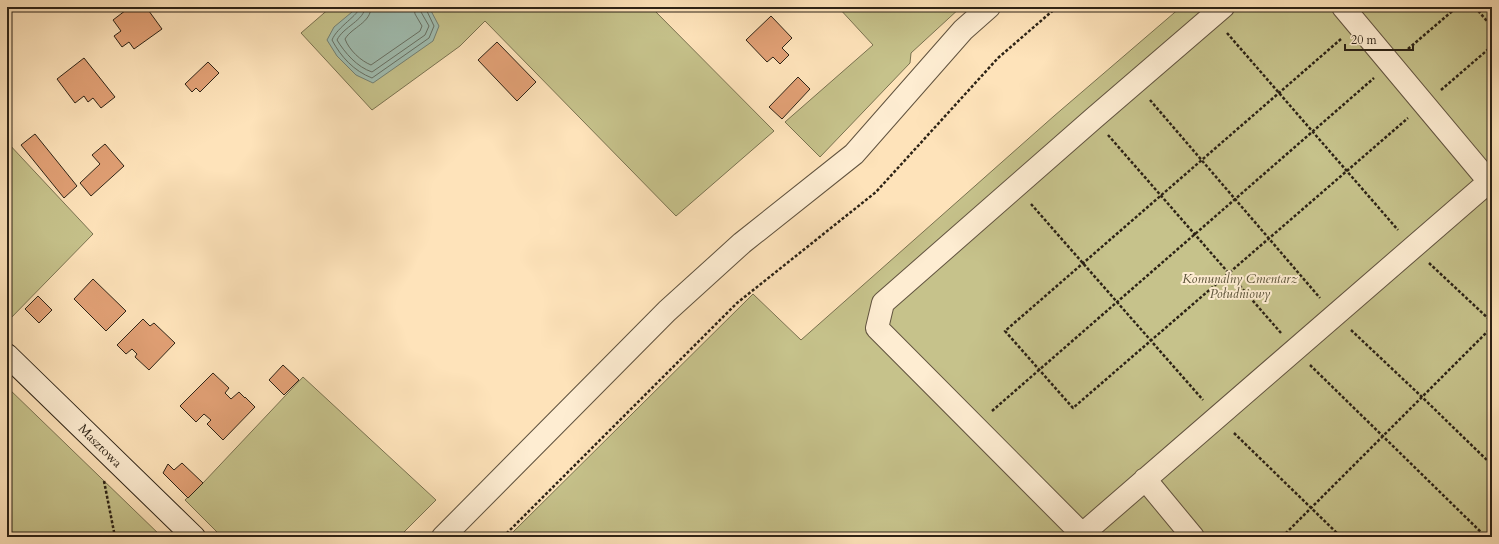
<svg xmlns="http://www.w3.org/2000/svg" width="1499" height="544" viewBox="0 0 1499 544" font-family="Cardo,serif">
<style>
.green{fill:#c6c28b;stroke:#7a7250}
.water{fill:#a0beb2;stroke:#728074}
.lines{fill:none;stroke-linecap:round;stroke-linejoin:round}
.shore{stroke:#667064;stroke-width:1}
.building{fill:#e1a075;stroke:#2d2316}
.street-casing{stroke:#61533f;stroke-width:24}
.secondary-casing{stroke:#2d2316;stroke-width:24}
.path{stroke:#2d2316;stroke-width:2.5;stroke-dasharray:3 2;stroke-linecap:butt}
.street{stroke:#feedd2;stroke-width:22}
.secondary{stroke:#feedd2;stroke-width:22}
.labels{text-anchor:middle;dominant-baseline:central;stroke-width:4;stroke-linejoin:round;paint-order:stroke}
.park-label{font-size:13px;font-style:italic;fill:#5b5339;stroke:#feedd2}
.street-label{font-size:13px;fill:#2d2316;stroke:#feedd2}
</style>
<rect width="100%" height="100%" fill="#fee3ba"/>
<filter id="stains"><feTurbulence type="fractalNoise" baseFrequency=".005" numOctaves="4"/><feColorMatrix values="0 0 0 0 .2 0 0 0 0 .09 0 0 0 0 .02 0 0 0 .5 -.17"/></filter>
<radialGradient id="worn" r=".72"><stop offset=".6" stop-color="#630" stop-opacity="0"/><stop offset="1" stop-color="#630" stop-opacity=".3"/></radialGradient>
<path class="green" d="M 331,7 L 651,7 L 774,131 L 676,216 L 485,21 L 460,46 L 372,110 L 301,33 Z
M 838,7 L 961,7 L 911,53 L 910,63 L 820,157 L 785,122 L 873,45 Z
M 1181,7 L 1492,7 L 1492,537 L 508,537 L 753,294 L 801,340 L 1054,116 Z
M 7,142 L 93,234 L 7,322 Z
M 303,377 L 436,500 L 399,537 L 222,537 L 185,500 L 203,483 Z
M 7,387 L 162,537 L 7,537 Z"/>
<path class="water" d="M 358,7 L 429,7 L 439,26 L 433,41 L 373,83 L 356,75 L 337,56 L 327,40 L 334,27 Z"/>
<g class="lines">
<path class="shore" d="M 360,7 C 359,15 337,27 332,40 C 341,57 354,71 372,78 L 429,38 L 434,26 L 425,7
M 365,7 C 365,20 343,27 337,40 C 345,53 357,67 372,72 L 425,35 L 429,26 L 421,12 L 420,7
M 371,7 C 371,23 352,27 345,39 C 349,50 361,61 371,65 L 420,31 L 422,26 L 415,14 L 414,7"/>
</g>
<path class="building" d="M 130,7 L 146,7 L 162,29 L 134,49 L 129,42 L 122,47 L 114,36 L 121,31 L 113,20 Z
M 771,16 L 792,38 L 782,48 L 789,55 L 780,64 L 773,57 L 767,62 L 746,40 Z
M 497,42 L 536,82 L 517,101 L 478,60 Z
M 84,58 L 115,97 L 101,108 L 93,98 L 88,102 L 84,96 L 75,103 L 57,79 Z
M 208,62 L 219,73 L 200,92 L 196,88 L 192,92 L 185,84 Z
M 798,77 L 810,89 L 782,119 L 769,107 Z
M 35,134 L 77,186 L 64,198 L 21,145 Z
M 105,144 L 124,166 L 91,196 L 80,183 L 100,164 L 92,155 Z
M 93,279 L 126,311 L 106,331 L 74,299 Z
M 38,296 L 52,310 L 39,323 L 25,309 Z
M 143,319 L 150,326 L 154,323 L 175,343 L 149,370 L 135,357 L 137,354 L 132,349 L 126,354 L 117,345 Z
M 283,365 L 299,380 L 284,395 L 269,380 Z
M 213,373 L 229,388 L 225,393 L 231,399 L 239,392 L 245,398 L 245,397 L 255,407 L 223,440 L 207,424 L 211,420 L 204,414 L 196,422 L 180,406 Z
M 182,463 L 203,483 L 188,498 L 163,473 L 168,464 L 174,470 Z"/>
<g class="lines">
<defs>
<path id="street" d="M 1343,7 L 1492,185
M 1145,479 L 1193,537
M 1082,534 L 877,328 L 883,303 L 1094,118 L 1223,7
M 443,537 L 667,311 L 742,243 L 854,154 L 963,30 L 989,7
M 1079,537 L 1492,179"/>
<path id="secondary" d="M 7,355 L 194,537"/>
</defs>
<use href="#street" class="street-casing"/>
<use href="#secondary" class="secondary-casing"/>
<path class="path" d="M 1475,7 L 1492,27
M 1227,33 L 1398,230
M 1341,39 L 1005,331 L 1073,408 L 1408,118
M 1408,49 L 1457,7
M 1441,90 L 1492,46
M 1150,100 L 1320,298
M 1108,135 L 1281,333
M 1031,204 L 1203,400
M 1429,263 L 1492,322
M 1351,330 L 1422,397 L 1492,465
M 1310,365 L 1486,537
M 992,411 L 1374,78
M 1234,433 L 1341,537
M 104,481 L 115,537
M 503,537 L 737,303 L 876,192 L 998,58 L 1057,7
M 1282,537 L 1492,327"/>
<use href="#street" class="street"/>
<use href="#secondary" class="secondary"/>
</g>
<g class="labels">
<g class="park-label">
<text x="1240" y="279">Komunalny Cmentarz<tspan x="1240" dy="15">Południowy</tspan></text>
</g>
<g class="street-label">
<text transform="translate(100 446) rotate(45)">Masztowa</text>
</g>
</g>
<rect width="1499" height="544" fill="none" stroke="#fee3ba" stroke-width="24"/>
<rect x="8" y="8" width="1483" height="528" fill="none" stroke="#2d2316" stroke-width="2"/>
<rect x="12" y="12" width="1475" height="520" fill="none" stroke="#2d2316"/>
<path d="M1345 44v6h68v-6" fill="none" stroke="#2d2316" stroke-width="2"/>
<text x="1351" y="44" font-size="12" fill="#2d2316" stroke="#feedd2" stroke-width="3" paint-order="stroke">20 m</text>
<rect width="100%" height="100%" filter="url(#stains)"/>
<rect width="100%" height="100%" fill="url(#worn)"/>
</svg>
